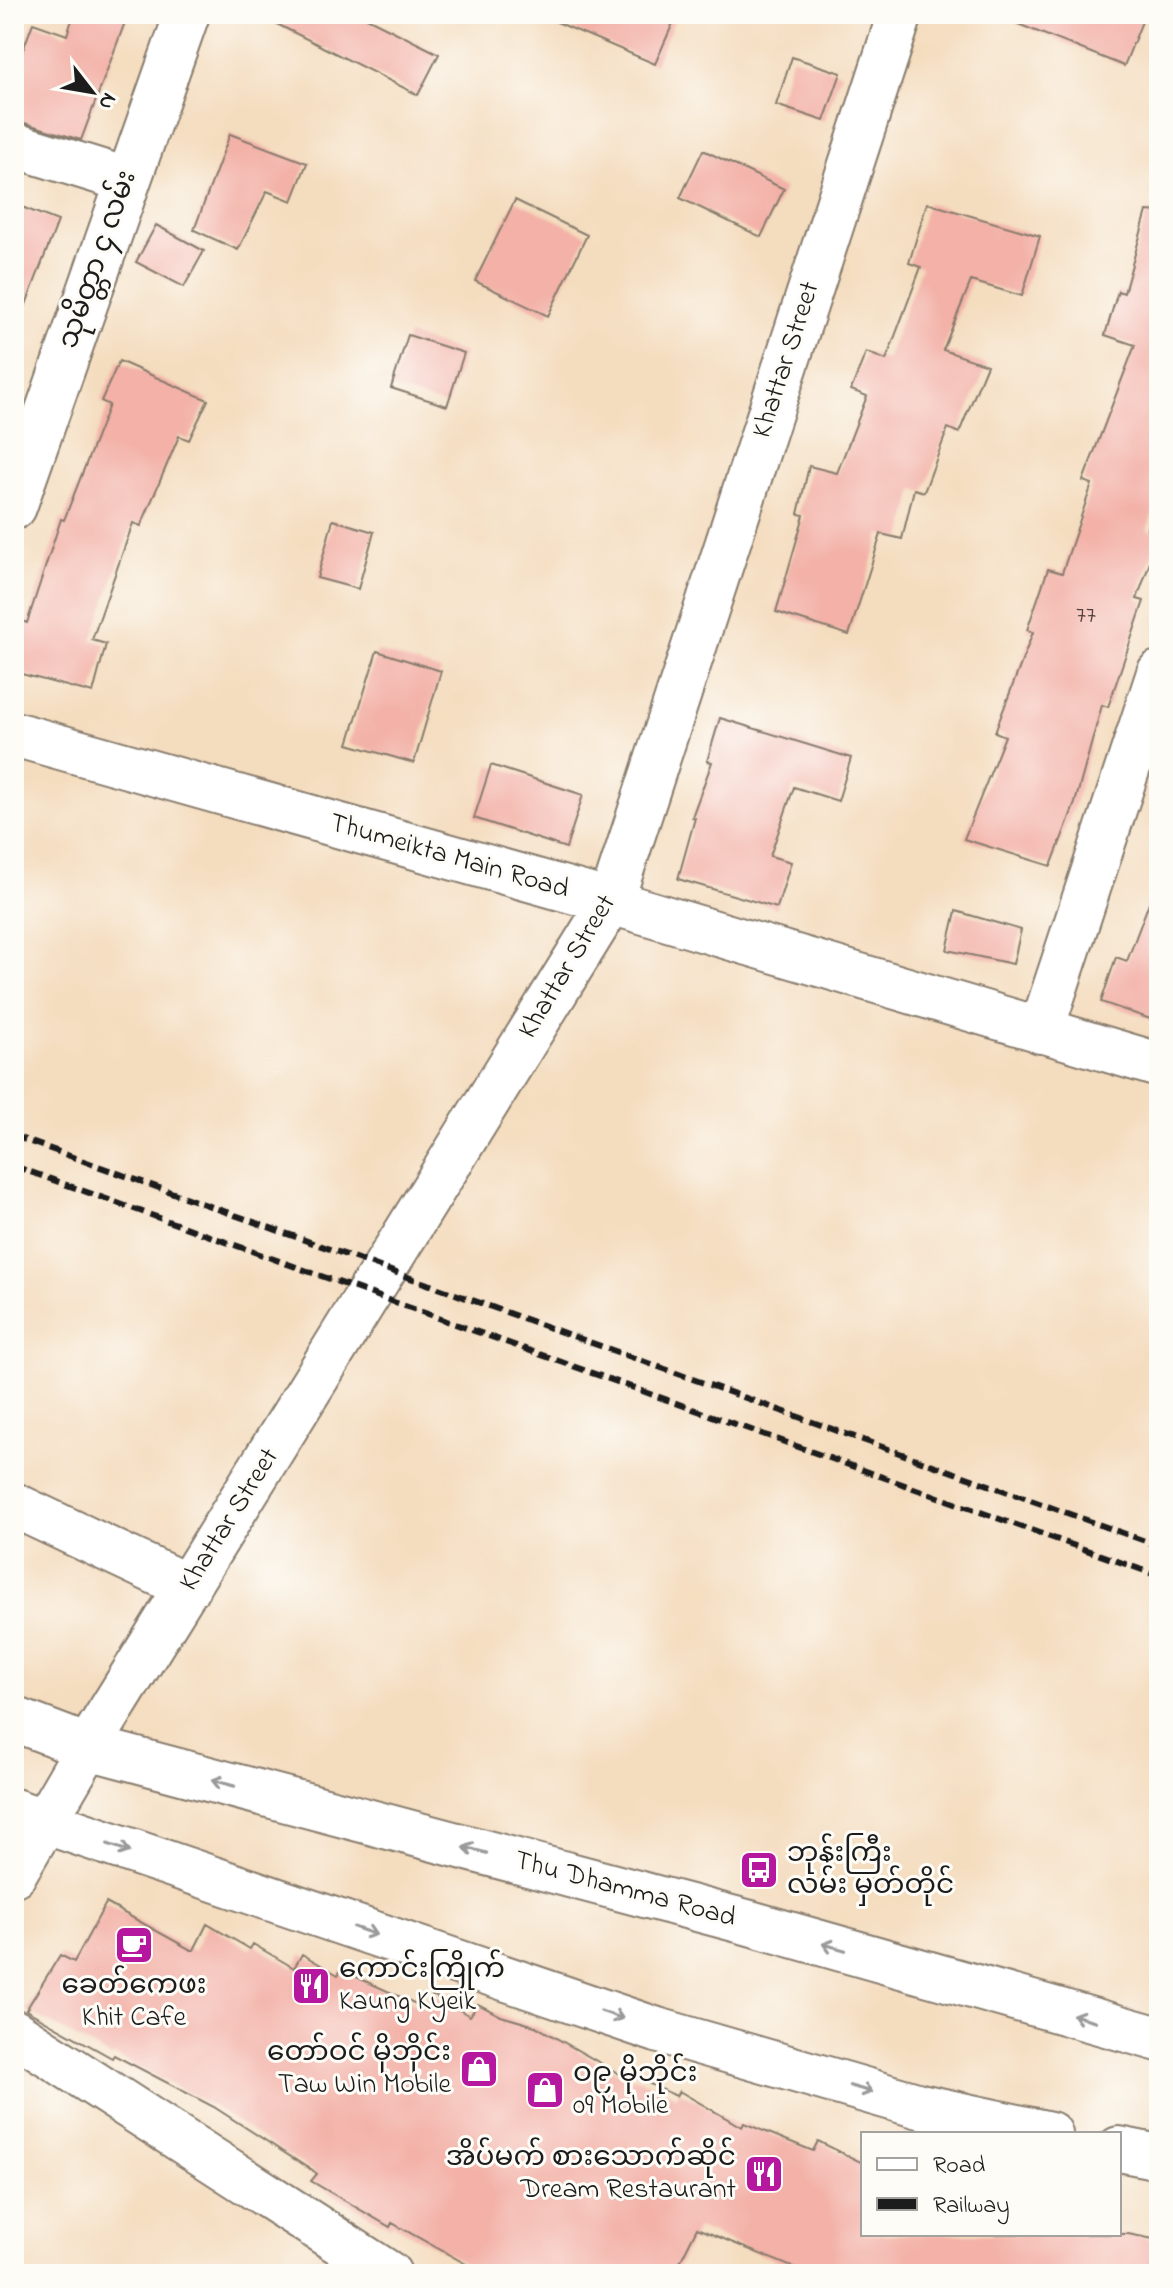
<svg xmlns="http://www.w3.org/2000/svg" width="1173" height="2288" viewBox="0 0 1173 2288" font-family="'Indie Flower','Noto Sans Myanmar',sans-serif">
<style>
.building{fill:#f3b1a7}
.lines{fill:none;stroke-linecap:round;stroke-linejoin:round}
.minor-casing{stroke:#887c6d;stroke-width:48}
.major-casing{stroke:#887c6d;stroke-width:48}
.minor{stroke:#fff;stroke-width:44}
.major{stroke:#fff;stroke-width:44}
.rail{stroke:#1c1c1c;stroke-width:6;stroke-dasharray:12 6;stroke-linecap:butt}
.oneway{stroke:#999}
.labels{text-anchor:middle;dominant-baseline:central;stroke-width:6;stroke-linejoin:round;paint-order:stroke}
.number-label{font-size:24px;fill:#52413f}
.street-label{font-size:28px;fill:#1c1c1c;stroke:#fdfcf7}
.poi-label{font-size:28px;fill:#1c1c1c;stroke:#fdfcf7;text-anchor:start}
</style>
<rect width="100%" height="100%" fill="#fdfcf7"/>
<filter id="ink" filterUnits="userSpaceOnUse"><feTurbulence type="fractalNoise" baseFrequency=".0125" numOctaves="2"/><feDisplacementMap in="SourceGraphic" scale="16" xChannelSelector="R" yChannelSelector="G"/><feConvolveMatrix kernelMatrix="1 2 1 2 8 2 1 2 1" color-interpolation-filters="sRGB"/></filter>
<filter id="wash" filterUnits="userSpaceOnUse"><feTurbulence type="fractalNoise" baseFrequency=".006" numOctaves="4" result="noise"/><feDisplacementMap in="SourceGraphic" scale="32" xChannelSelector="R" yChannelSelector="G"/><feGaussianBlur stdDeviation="1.8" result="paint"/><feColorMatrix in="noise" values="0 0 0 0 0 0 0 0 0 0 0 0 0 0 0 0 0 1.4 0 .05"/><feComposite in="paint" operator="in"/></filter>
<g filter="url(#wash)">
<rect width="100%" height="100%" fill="#f4dcbe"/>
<g id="blocks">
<path class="building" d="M 74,14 L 128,14 L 81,140 L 14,120 L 14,74 L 33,23 L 67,35 Z
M 257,14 L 359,14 L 439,54 L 418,95 Z
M 538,14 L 677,14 L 655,64 Z
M 998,14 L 1145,14 L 1124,66 L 998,16 Z
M 792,57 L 841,73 L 824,121 L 776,105 Z
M 230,134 L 307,163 L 292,201 L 267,191 L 238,250 L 194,230 Z
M 703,150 L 784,189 L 761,237 L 680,198 Z
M 515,200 L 587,235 L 548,316 L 475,281 Z
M 927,203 L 1040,236 L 1022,296 L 971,281 L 943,350 L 987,365 L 959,433 L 948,428 L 924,492 L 914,489 L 902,539 L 881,534 L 849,635 L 776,612 L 804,515 L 798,514 L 809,466 L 837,473 L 867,396 L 851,390 L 866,352 L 886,360 L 921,267 L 909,263 Z
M 14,204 L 58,221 L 17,328 L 14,328 Z
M 1147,211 L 1159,212 L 1159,497 L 1147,530 L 1159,534 L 1159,537 L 1137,599 L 1144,601 L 1108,707 L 1102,705 L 1075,803 L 1051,866 L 964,839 L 1005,736 L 995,732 L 1033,632 L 1027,630 L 1048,569 L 1062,573 L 1092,484 L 1083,481 L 1135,345 L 1105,335 L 1118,291 L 1124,293 Z
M 156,225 L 204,251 L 184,287 L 136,262 Z
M 408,335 L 464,353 L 447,406 L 391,388 Z
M 119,361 L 208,400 L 189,440 L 179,436 L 141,526 L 133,523 L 92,640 L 106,644 L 93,693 L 14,672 L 14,649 L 22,621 L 27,623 L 61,519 L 64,520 L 109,405 L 101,401 Z
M 333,520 L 374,532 L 358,589 L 317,578 Z
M 377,651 L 441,671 L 414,763 L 348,744 Z
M 720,718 L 851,758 L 838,801 L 794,787 L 770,856 L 791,862 L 777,908 L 678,879 L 695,818 L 692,817 L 712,762 L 707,761 Z
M 491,765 L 583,795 L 566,848 L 474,818 Z
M 1155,887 L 1159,888 L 1159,1022 L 1101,1002 L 1116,957 L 1127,961 Z
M 956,911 L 1021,930 L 1013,964 L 947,950 Z
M 106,1903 L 191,1950 L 194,1950 L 207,1924 L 250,1949 L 253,1944 L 294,1968 L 302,1954 L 338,1975 L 341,1970 L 425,2008 L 433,1995 L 470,2016 L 478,2004 L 501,2016 L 535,2026 L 630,2080 L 633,2076 L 676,2096 L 679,2091 L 742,2127 L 744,2123 L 813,2151 L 818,2141 L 863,2163 L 863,2234 L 1128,2234 L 1159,2240 L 1159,2251 L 1149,2274 L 809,2274 L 697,2228 L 674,2274 L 484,2274 L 392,2223 L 390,2227 L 311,2181 L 317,2174 L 214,2107 L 114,2055 L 112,2058 L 26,2010 L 60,1955 L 74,1962 Z"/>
</g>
</g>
<g filter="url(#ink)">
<use href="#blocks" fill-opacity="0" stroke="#887c6d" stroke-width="2"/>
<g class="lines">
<defs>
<path id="minor" d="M 14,145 L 127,180
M 14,507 L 187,14
M 14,734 L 611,902 L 1159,1065
M 1041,1031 L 1159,673
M 14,1505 L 188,1587
M 88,1747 L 611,902 L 900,14
M 14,2032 L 389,2274"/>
<path id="major" d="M 14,1719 L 88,1747 L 750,1923 L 1159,2039
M 14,1811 L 657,2030 L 920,2106 L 1050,2134
M 14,1874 L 88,1747
M 1119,2149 L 1159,2157"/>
</defs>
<use href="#minor" class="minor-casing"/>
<use href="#major" class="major-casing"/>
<use href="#minor" class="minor"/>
<use href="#major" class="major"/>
<path class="rail" d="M 14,1136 L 1159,1546
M 14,1166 L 1159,1576"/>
</g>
<defs><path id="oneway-shaft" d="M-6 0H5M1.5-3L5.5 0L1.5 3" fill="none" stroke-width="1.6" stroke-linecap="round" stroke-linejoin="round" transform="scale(2)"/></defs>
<g class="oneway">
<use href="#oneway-shaft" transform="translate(223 1783) rotate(-165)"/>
<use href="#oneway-shaft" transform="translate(119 1848) rotate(19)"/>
<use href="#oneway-shaft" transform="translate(475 1850) rotate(-165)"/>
<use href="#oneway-shaft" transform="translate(365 1931) rotate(19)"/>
<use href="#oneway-shaft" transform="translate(834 1947) rotate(-164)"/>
<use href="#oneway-shaft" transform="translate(612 2015) rotate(19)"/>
<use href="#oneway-shaft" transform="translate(1084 2018) rotate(-164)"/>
<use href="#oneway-shaft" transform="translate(861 2089) rotate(16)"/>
</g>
</g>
<defs>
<symbol id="bus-square" viewBox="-11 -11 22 22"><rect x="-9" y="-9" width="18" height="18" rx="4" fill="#b5179e" stroke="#fdfcf7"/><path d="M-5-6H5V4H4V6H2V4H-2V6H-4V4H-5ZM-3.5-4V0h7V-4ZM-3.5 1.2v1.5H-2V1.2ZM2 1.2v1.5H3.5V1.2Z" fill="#fff"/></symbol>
<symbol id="cafe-square" viewBox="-11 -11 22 22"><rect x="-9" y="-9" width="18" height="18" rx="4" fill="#b5179e" stroke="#fdfcf7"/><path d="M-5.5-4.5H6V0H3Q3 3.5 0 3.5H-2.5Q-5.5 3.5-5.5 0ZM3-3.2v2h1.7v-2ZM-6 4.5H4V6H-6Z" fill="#fff"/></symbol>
<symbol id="restaurant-square" viewBox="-11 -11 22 22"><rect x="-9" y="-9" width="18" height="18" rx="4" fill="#b5179e" stroke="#fdfcf7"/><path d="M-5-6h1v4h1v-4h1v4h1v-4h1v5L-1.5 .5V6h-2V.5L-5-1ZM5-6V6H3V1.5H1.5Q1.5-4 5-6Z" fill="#fff"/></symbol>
<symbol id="shop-square" viewBox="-11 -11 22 22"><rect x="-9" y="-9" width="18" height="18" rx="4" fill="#b5179e" stroke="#fdfcf7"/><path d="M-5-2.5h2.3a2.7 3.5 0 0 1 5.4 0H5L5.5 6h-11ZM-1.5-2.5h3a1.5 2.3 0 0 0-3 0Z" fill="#fff"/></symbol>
</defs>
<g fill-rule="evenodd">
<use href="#bus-square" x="737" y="1848" width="44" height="44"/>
<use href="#cafe-square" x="112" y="1923" width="44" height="44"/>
<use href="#restaurant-square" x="289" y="1964" width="44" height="44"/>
<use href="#shop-square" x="457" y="2047" width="44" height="44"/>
<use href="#shop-square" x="523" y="2068" width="44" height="44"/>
<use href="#restaurant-square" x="742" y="2152" width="44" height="44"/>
</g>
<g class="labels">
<g class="number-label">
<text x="1086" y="616">77</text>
</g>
<g class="street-label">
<text transform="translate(99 260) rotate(-71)">သုမိတ္တာ ၄ လမ်း</text>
<text transform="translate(787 360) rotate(-72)">Khattar Street</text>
<text transform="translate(449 857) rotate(16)">Thumeikta Main Road</text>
<text transform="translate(568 967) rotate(-59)">Khattar Street</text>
<text transform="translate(230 1520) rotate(-58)">Khattar Street</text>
<text transform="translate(625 1890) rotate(15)">Thu Dhamma Road</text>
</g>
<g class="poi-label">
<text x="787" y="1854">ဘုန်းကြီး<tspan x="787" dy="32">လမ်း မှတ်တိုင်</tspan></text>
<text x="339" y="1970">ကောင်းကြိုက်<tspan x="339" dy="32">Kaung Kyeik</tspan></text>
<text x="134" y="1986" text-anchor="middle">ခေတ်ကေဖး<tspan x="134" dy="32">Khit Cafe</tspan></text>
<text x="451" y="2053" text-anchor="end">တော်ဝင် မိုဘိုင်း<tspan x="451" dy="32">Taw Win Mobile</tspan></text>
<text x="573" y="2074">ဝ၉ မိုဘိုင်း<tspan x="573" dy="32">09 Mobile</tspan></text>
<text x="736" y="2158" text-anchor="end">အိပ်မက် စားသောက်ဆိုင်<tspan x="736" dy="32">Dream Restaurant</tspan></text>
</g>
</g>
<rect width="1173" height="2288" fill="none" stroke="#fdfcf7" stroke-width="48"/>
<rect x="861" y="2132" width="260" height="104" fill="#fdfcf7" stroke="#a3a29f" stroke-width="2"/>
<rect x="877" y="2158" width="40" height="12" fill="#ffffff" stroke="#a3a29f" stroke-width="2"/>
<text x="933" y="2172" font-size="24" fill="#1c1c1c">Road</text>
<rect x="877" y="2198" width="40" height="12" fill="#1c1c1c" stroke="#a3a29f" stroke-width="2"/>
<text x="933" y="2212" font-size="24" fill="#1c1c1c">Railway</text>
<g transform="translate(92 92) rotate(121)" stroke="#fdfcf7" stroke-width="6" paint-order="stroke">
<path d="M0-6L14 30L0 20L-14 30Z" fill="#1c1c1c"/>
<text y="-12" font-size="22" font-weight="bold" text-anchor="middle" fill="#1c1c1c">N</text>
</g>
</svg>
